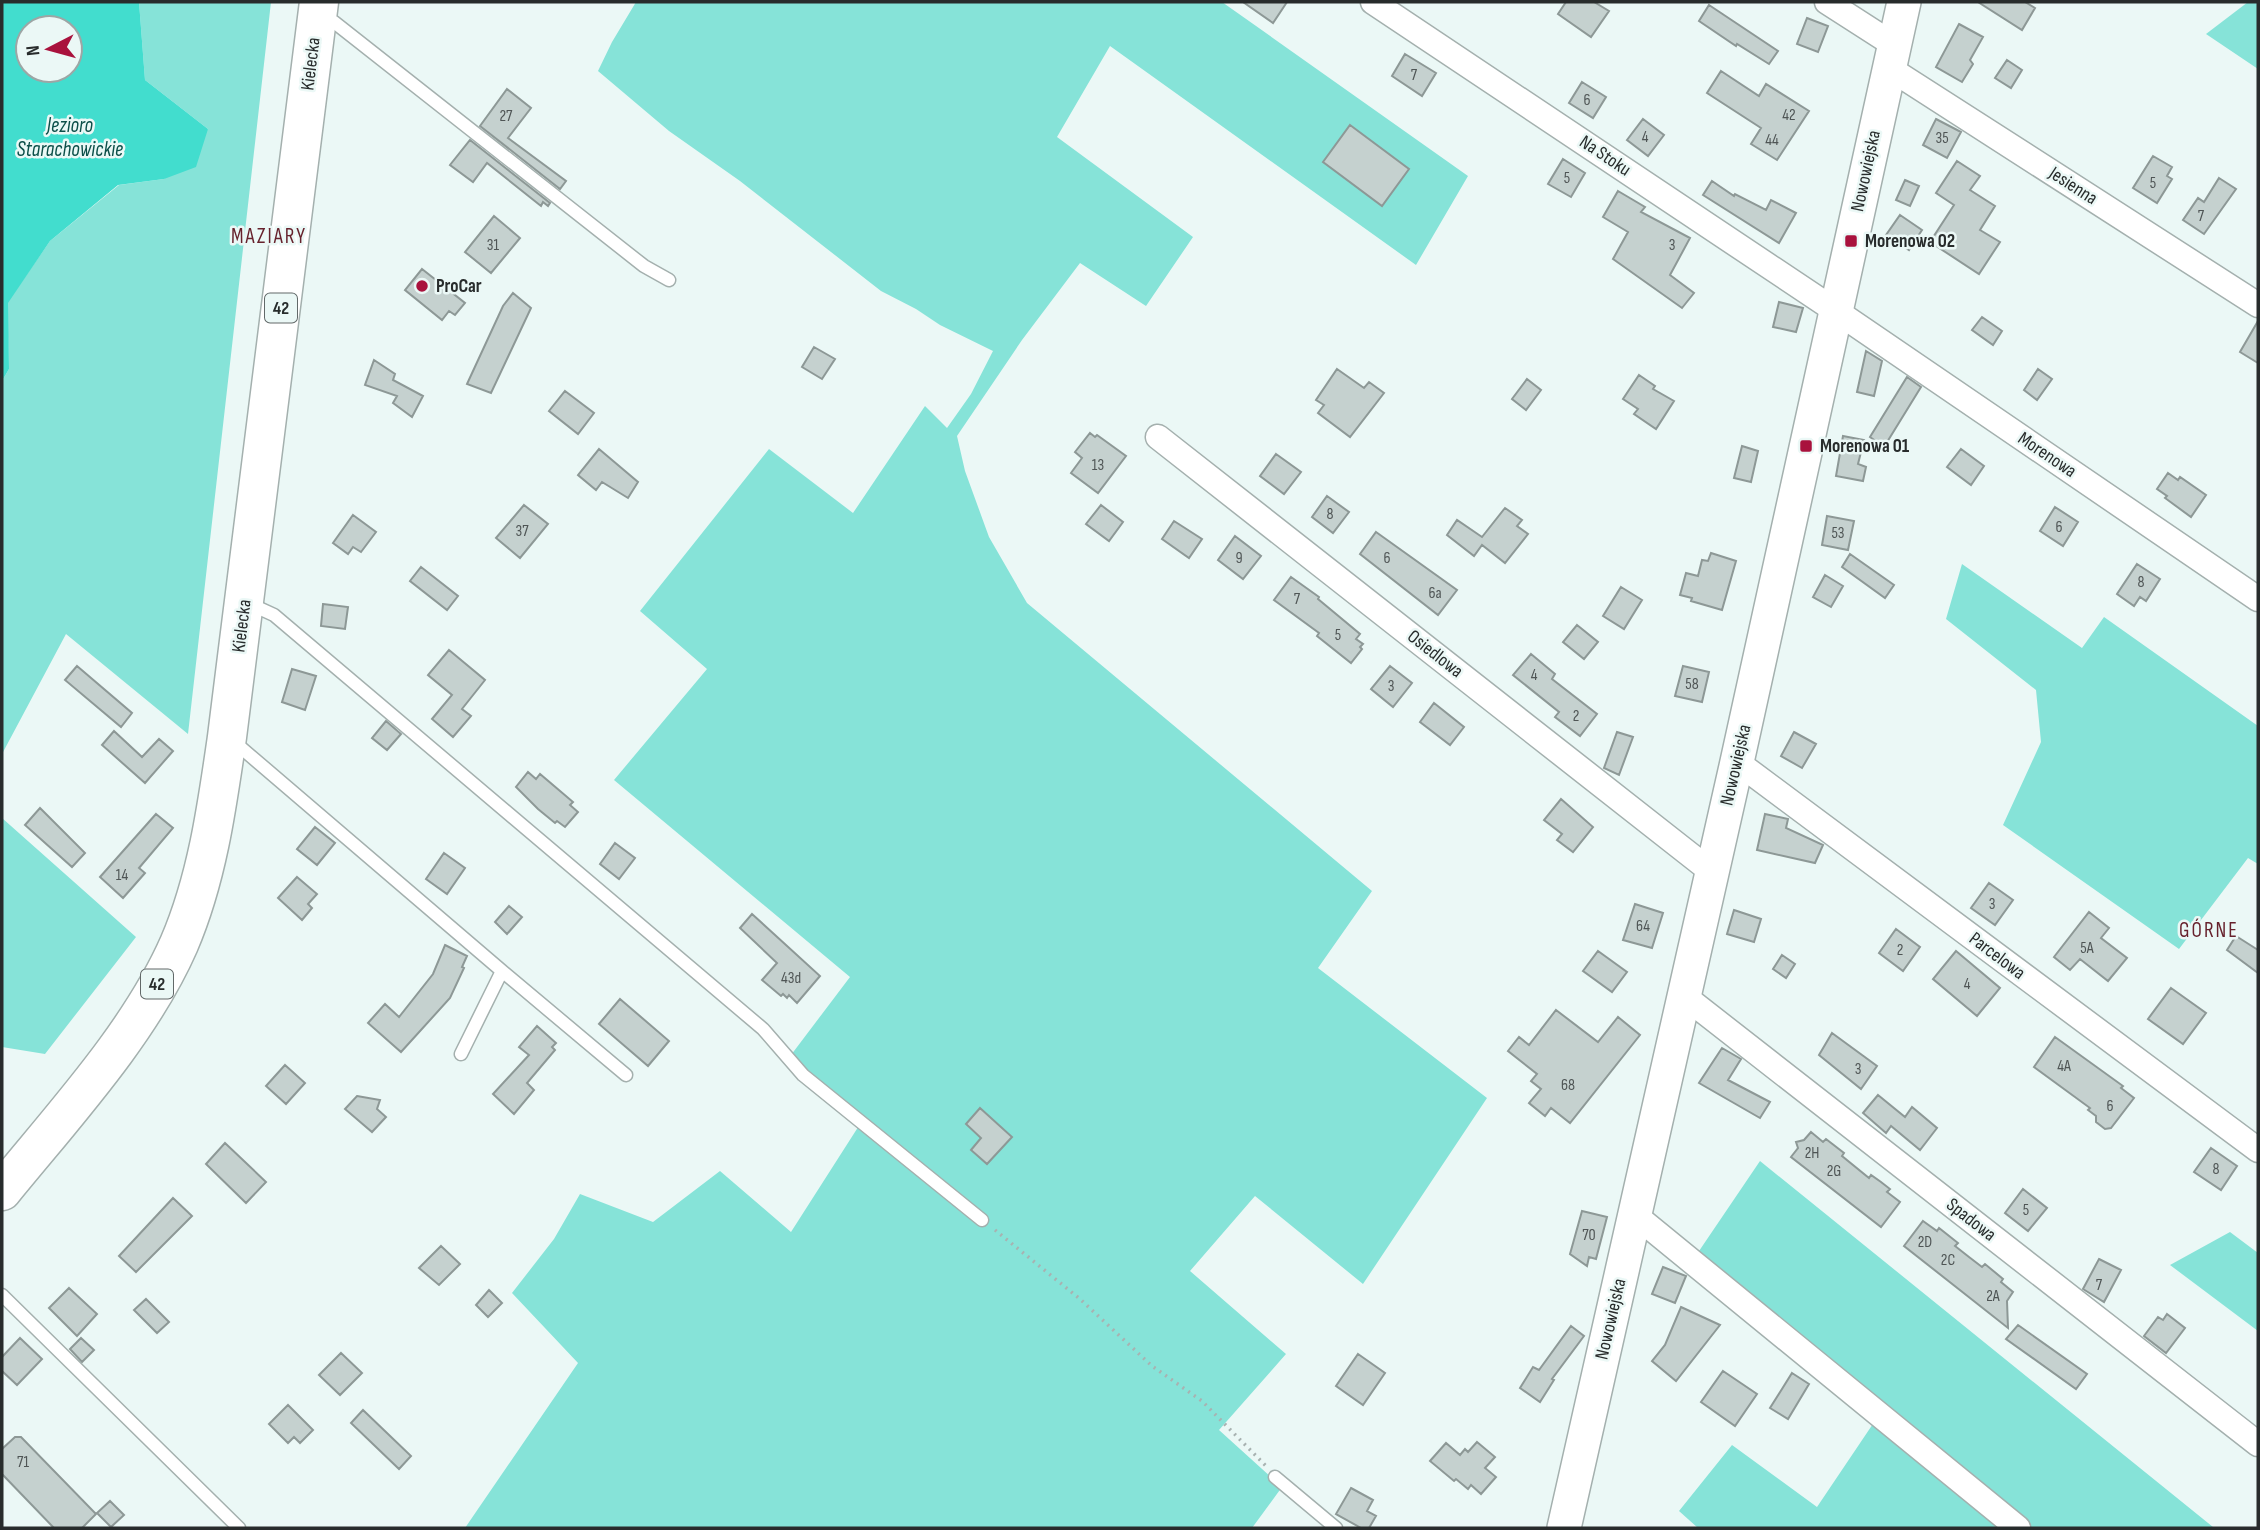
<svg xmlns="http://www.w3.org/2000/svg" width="2260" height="1530" viewBox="0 0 2260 1530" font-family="'Sofia Sans Condensed',sans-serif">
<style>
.green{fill:#86e3d8}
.water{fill:#42ddce;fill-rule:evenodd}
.building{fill:#c5d1cf;stroke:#8d9896;stroke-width:2}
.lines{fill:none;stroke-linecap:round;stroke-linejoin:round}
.lane-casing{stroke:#a4b0ae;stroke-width:15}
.street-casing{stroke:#a4b0ae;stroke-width:27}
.secondary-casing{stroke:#a4b0ae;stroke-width:36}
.primary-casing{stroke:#a4b0ae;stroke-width:41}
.path{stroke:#a8b2b1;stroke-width:3.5;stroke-dasharray:2 5;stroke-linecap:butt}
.lane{stroke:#fff;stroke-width:12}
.street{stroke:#fff;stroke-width:24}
.secondary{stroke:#fff;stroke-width:33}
.primary{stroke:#fff;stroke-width:38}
.poi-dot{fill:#a9123d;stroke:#ebf8f6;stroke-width:2.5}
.labels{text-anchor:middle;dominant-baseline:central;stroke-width:5;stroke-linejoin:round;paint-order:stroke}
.number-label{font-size:16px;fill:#4f5555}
.shield{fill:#ebf8f6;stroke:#626969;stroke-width:2}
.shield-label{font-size:18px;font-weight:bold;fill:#282c2c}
.street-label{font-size:19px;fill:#282c2c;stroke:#ebf8f6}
.poi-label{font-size:19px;font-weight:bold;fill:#282c2c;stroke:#ebf8f6;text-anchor:start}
.water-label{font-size:21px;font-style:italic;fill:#0c4f49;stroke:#ebf8f6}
.neighbourhood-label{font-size:21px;letter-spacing:2px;fill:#67222d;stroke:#ebf8f6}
</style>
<rect width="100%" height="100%" fill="#ebf8f6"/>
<path class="green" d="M 139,2 L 271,2 L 188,734 L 66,634 L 2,754 L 2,381 L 9,369 L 7,303 L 50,241 L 119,185 L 164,179 L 208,129 L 145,80 Z
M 636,2 L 1222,2 L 1468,176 L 1416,265 L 1110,46 L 1057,137 L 1193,237 L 1146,306 L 1080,263 L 1022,340 L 957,436 L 965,471 L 989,537 L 1027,603 L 1372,891 L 1318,968 L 1487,1098 L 1363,1284 L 1255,1196 L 1190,1271 L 1286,1354 L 1219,1430 L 1282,1487 L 1252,1528 L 465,1528 L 578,1363 L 512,1293 L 554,1239 L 580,1194 L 653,1222 L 720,1171 L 791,1232 L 862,1121 L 791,1055 L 850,977 L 614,780 L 707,669 L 640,611 L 769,449 L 853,513 L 925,406 L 947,428 L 971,394 L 993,351 L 940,325 L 916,309 L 881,291 L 740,181 L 669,131 L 598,71 L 612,42 Z
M 2248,2 L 2258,2 L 2258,69 L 2206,34 Z
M 1962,564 L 2082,648 L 2104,617 L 2258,726 L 2258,864 L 2248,858 L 2179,949 L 2003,825 L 2041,742 L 2036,690 L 1946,619 Z
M 2,818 L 136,937 L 45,1054 L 2,1047 Z
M 1760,1161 L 2213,1527 L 2212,1528 L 1698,1528 L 1679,1511 L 1732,1445 L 1817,1507 L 1885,1406 L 1697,1254 Z
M 2230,1232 L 2258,1253 L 2258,1331 L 2170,1265 Z"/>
<path class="water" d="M 2,2 L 139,2 L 145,80 L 208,129 L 196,167 L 164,179 L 118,185 L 50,241 L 8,303 L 9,369 L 2,381 ZM 28,28 L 70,28 L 70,70 L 28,70 Z"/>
<path class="building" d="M 1243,2 L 1287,2 L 1273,23 Z
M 1566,2 L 1594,2 L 1609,11 L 1591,37 L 1558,14 Z
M 1978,2 L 2025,2 L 2035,8 L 2022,30 Z
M 1709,5 L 1778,51 L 1769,64 L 1737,44 L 1736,46 L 1699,21 Z
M 1807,18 L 1828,26 L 1818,52 L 1797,44 Z
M 1959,24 L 1983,37 L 1970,60 L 1973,64 L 1962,82 L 1936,67 Z
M 1405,54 L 1436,73 L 1422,96 L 1392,76 Z
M 2007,60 L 2022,70 L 2011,88 L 1995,78 Z
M 1721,71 L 1759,96 L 1766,84 L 1809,111 L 1777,160 L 1751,144 L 1761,128 L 1707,93 Z
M 1582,82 L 1606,97 L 1593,118 L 1569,103 Z
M 507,89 L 531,108 L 508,138 L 566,181 L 560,189 L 480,126 Z
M 1643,119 L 1664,135 L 1648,156 L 1627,140 Z
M 1936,119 L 1961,132 L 1947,158 L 1923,145 Z
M 1350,125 L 1409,169 L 1382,206 L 1323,162 Z
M 470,140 L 550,203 L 548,206 L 543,202 L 541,206 L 487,163 L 473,182 L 450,165 Z
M 2153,156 L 2172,167 L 2167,176 L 2172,179 L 2157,203 L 2133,188 Z
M 1563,159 L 1585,173 L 1571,197 L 1548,184 Z
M 1957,161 L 1980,176 L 1970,190 L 1995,206 L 1980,230 L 2000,242 L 1979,274 L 1930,242 L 1954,205 L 1936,193 Z
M 2219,178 L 2236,189 L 2204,234 L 2183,220 L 2198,198 L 2204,202 Z
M 1905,180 L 1919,186 L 1910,206 L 1896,200 Z
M 1712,181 L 1734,196 L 1735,194 L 1766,210 L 1771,200 L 1796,213 L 1779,243 L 1703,195 Z
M 1618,191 L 1645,207 L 1641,212 L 1690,238 L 1670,275 L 1694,293 L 1682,308 L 1613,259 L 1628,232 L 1603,217 Z
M 1900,215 L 1922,230 L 1909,250 L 1886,235 Z
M 494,216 L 520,238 L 491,273 L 465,252 Z
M 422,269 L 465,303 L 455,315 L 449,311 L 442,320 L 405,290 Z
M 513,293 L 531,308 L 491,393 L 467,384 L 503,306 Z
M 1779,302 L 1803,308 L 1796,332 L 1773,327 Z
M 1982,317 L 2002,331 L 1993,345 L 1972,330 Z
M 2258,321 L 2258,363 L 2240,352 Z
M 814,347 L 835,359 L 822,379 L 802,367 Z
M 1866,351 L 1882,361 L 1874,396 L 1857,392 Z
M 374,360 L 395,374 L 393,380 L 423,396 L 412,417 L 393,403 L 397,396 L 365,385 Z
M 1337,369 L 1364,388 L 1369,382 L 1384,393 L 1350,437 L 1318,413 L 1324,405 L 1316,400 Z
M 2038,369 L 2052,379 L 2037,400 L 2024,390 Z
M 1639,375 L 1655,386 L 1653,389 L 1674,401 L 1656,429 L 1634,414 L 1638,409 L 1623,399 Z
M 1907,377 L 1921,387 L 1884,447 L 1870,437 Z
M 1527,379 L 1541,390 L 1526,410 L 1512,399 Z
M 565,391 L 594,413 L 578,434 L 549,411 Z
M 1090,433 L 1095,437 L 1097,435 L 1126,456 L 1098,493 L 1071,473 L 1082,458 L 1075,452 Z
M 1843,436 L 1864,440 L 1858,464 L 1866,467 L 1863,481 L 1836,476 Z
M 1742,446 L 1758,451 L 1751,482 L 1734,478 Z
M 599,449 L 638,482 L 628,498 L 602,482 L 596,490 L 578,475 Z
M 1961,449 L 1984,466 L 1971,485 L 1947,467 Z
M 1276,454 L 1301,472 L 1284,494 L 1260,476 Z
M 2168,473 L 2178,480 L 2180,477 L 2206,495 L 2191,517 L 2165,498 L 2167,496 L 2157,489 Z
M 1327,496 L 1349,512 L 1333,533 L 1312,517 Z
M 524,505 L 548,524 L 520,558 L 496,538 Z
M 1101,505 L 1123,522 L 1109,541 L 1086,524 Z
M 2055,507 L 2078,522 L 2063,546 L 2040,531 Z
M 1505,508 L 1522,520 L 1517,526 L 1528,534 L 1505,563 L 1482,545 L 1474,556 L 1447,535 L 1457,520 L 1482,537 Z
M 353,515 L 376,532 L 361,552 L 353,547 L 348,554 L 333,543 Z
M 1827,516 L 1854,521 L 1848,550 L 1822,545 Z
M 1174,521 L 1202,539 L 1189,558 L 1162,539 Z
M 1376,532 L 1457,590 L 1438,615 L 1360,554 Z
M 1235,536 L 1261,556 L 1243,579 L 1218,560 Z
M 1711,553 L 1736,561 L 1722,610 L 1691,601 L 1692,598 L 1680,595 L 1686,573 L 1698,576 L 1702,560 L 1708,561 Z
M 1850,554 L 1894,585 L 1885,598 L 1842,567 Z
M 2137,564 L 2160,579 L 2146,601 L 2140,597 L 2134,606 L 2117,594 Z
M 421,567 L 458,596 L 447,610 L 410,581 Z
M 1825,575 L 1843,586 L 1831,607 L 1813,597 Z
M 1291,577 L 1319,597 L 1318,599 L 1360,634 L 1356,639 L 1363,644 L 1360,647 L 1362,649 L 1351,663 L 1317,636 L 1319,633 L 1274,600 Z
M 1621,587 L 1642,600 L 1624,629 L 1603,616 Z
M 323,604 L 348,607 L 345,629 L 321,626 Z
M 1577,625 L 1598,642 L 1584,659 L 1563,642 Z
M 449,650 L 485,680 L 462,709 L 471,716 L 453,737 L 432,719 L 452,695 L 428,675 Z
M 1531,654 L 1555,674 L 1552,679 L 1597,714 L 1580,736 L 1555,717 L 1559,712 L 1513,675 Z
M 77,666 L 132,713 L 121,727 L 65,680 Z
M 1390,666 L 1412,683 L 1393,707 L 1371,689 Z
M 1683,666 L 1709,672 L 1702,702 L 1675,696 Z
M 292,669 L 316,676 L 305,710 L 282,702 Z
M 1434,703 L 1464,727 L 1450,745 L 1420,722 Z
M 386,721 L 401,734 L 387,750 L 372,738 Z
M 114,731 L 142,757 L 159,739 L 173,751 L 145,783 L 102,745 Z
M 1617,732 L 1633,737 L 1619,775 L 1604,768 Z
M 1794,732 L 1816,744 L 1802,768 L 1781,756 Z
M 528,772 L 536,779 L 540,774 L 573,802 L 570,805 L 578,812 L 565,827 L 557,821 L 555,823 L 538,809 L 516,787 Z
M 1561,799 L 1593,827 L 1573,852 L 1557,840 L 1562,834 L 1544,820 Z
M 40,808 L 85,853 L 72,867 L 25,825 Z
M 156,814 L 173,828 L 139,868 L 145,873 L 123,898 L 100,877 Z
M 1765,814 L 1788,819 L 1786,828 L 1823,845 L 1815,863 L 1757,850 Z
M 315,827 L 335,843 L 317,865 L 297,849 Z
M 615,843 L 635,858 L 619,879 L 600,864 Z
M 444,853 L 465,868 L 447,894 L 426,879 Z
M 297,877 L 317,894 L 308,904 L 312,908 L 302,920 L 278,898 Z
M 1989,883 L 2013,900 L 1995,925 L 1971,908 Z
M 1635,904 L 1663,913 L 1652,948 L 1623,940 Z
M 509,906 L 522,917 L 507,934 L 495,922 Z
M 1734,910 L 1761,919 L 1754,942 L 1727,934 Z
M 2089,912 L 2109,928 L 2101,938 L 2127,958 L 2108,981 L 2080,959 L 2070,970 L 2054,957 Z
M 752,914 L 820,976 L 797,1003 L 789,995 L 787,998 L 783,994 L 781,996 L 762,980 L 777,963 L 740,928 Z
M 1896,929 L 1920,947 L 1903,971 L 1879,953 Z
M 2236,936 L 2258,950 L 2258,973 L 2227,950 Z
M 445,945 L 467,956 L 462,967 L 464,968 L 450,998 L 401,1052 L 368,1023 L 385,1004 L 399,1017 L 433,974 Z
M 1598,951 L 1627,972 L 1612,992 L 1583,971 Z
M 1956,951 L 2000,988 L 1977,1016 L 1933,979 Z
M 1782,955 L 1795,964 L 1786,978 L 1773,969 Z
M 2171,988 L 2206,1013 L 2183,1044 L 2148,1019 Z
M 620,999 L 669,1041 L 648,1066 L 599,1024 Z
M 1556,1010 L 1598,1042 L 1618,1017 L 1640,1035 L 1570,1123 L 1551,1108 L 1545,1116 L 1529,1103 L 1541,1089 L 1531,1081 L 1537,1074 L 1508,1051 L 1519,1037 L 1529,1045 Z
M 537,1026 L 556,1043 L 552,1047 L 555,1050 L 527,1083 L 534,1090 L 514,1114 L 493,1094 L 529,1055 L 519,1047 Z
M 1832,1033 L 1877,1066 L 1861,1089 L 1819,1055 Z
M 2055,1037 L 2123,1086 L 2121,1088 L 2134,1098 L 2111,1128 L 2105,1129 L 2096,1122 L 2096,1116 L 2088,1110 L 2090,1108 L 2034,1067 Z
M 1722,1048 L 1741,1059 L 1728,1080 L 1770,1102 L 1760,1118 L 1699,1083 Z
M 285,1065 L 305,1083 L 286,1104 L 266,1086 Z
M 1878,1095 L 1905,1117 L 1912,1107 L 1937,1128 L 1920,1150 L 1891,1126 L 1886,1133 L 1863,1113 Z
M 357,1096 L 380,1100 L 377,1109 L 386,1117 L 372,1132 L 345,1109 Z
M 980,1108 L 1012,1137 L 987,1164 L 971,1150 L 981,1138 L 966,1124 Z
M 1811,1132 L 1823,1142 L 1826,1139 L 1844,1153 L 1842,1156 L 1869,1178 L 1871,1175 L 1881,1182 L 1890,1189 L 1887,1192 L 1900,1202 L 1881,1227 L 1791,1157 L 1798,1148 L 1796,1142 L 1804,1140 Z
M 225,1143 L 266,1182 L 246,1203 L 206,1164 Z
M 2211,1148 L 2237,1166 L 2221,1190 L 2194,1172 Z
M 2023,1189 L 2047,1208 L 2028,1231 L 2005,1213 Z
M 173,1198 L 192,1216 L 136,1272 L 119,1256 Z
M 1582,1211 L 1607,1217 L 1596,1259 L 1589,1257 L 1587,1266 L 1570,1254 Z
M 1923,1221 L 1937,1231 L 1939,1228 L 1958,1243 L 1955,1246 L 1969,1257 L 1982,1267 L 1985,1264 L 2003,1279 L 2001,1282 L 2013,1292 L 2007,1301 L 2008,1328 L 1904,1246 Z
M 441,1246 L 460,1264 L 439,1285 L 419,1268 Z
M 2099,1259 L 2121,1270 L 2104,1302 L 2083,1289 Z
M 1663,1267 L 1686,1276 L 1675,1303 L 1652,1294 Z
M 69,1288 L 97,1314 L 77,1336 L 49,1308 Z
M 489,1290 L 502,1303 L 488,1317 L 476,1305 Z
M 146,1299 L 169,1322 L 157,1333 L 134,1310 Z
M 1681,1307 L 1720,1325 L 1676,1381 L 1652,1361 L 1665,1345 Z
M 2167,1314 L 2185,1328 L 2166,1353 L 2144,1336 L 2158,1317 L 2163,1320 Z
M 2018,1325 L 2087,1374 L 2076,1389 L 2006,1339 Z
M 1571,1326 L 1584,1336 L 1552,1379 L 1554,1380 L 1540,1402 L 1520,1388 L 1533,1367 L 1539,1370 Z
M 20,1338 L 42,1359 L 17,1385 L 2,1371 L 2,1357 Z
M 81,1338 L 94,1350 L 82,1362 L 70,1349 Z
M 341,1353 L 362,1373 L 340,1395 L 319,1375 Z
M 1358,1354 L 1385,1373 L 1363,1405 L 1336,1386 Z
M 1723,1371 L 1757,1394 L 1735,1426 L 1701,1402 Z
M 1792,1373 L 1809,1384 L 1788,1419 L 1770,1408 Z
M 288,1405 L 313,1430 L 300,1443 L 294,1437 L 288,1443 L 269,1424 Z
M 363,1410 L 411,1456 L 399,1469 L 351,1423 Z
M 15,1437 L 21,1437 L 96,1514 L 82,1528 L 54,1528 L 2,1474 L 2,1449 Z
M 1477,1442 L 1495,1457 L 1485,1468 L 1496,1477 L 1481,1494 L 1471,1485 L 1468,1489 L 1456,1479 L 1454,1481 L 1430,1461 L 1446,1443 L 1460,1455 L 1465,1449 L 1468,1452 Z
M 1351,1488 L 1373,1500 L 1367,1511 L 1376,1516 L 1369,1528 L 1361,1528 L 1336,1514 Z
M 110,1501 L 124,1515 L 111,1527 L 97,1513 Z"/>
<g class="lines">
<defs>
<path id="lane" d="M 320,16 L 334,22 L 644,266 L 669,280
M 248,603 L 274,615 L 763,1029 L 803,1075 L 982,1220
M 232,740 L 502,971 L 461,1054
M 502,971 L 626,1075
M 2,1295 L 239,1528
M 1275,1477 L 1336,1528"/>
<path id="street" d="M 1373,2 L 1836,311 L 2258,599
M 1827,2 L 1894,45
M 1889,68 L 2258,305
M 1158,437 L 1712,872
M 1737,762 L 2258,1150
M 1684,996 L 2258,1444
M 1635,1215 L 2018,1528"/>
<path id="secondary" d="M 1564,1528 L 1737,762 L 1904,2"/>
<path id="primary" d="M 2,1191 C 63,1116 140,1033 179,944 C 207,879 217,807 227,737 L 319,2"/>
</defs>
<use href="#lane" class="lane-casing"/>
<use href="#street" class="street-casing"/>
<use href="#secondary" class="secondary-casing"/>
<use href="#primary" class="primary-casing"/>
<path class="path" d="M 995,1230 L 1080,1299 L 1152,1366 L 1202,1401 L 1266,1466"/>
<use href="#lane" class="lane"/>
<use href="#street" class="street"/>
<use href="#secondary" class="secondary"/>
<use href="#primary" class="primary"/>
</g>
<g class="poi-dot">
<rect x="1844" y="234" width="14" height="14" rx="3.5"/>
<circle cx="422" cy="286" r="7"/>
<rect x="1799" y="439" width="14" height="14" rx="3.5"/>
</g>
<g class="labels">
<g class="number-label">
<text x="1414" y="75">7</text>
<text x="1587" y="100">6</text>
<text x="1789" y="115">42</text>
<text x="506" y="116">27</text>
<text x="1645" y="137">4</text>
<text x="1942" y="138">35</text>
<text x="1772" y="140">44</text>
<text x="1567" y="178">5</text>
<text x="2153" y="183">5</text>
<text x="2201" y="216">7</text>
<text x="493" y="245">31</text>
<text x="1672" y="245">3</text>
<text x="1098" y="465">13</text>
<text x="1330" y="514">8</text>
<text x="2059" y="527">6</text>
<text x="522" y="531">37</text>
<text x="1838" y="533">53</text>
<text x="1239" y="558">9</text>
<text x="1387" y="558">6</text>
<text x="2141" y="582">8</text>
<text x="1435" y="593">6a</text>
<text x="1297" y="599">7</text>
<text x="1338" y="635">5</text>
<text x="1534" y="675">4</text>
<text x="1692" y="684">58</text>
<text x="1391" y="686">3</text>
<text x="1576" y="716">2</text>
<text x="122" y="875">14</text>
<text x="1992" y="904">3</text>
<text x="1643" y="926">64</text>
<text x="2087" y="948">5A</text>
<text x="1900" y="950">2</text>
<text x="791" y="978">43d</text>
<text x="1967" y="984">4</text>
<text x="2064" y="1066">4A</text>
<text x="1858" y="1069">3</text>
<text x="1568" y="1085">68</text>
<text x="2110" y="1106">6</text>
<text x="1812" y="1153">2H</text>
<text x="2216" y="1169">8</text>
<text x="1834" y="1171">2G</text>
<text x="2026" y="1210">5</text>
<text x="1589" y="1235">70</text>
<text x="1925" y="1242">2D</text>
<text x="1948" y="1260">2C</text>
<text x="2099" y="1285">7</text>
<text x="1993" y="1296">2A</text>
<text x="23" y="1462">71</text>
</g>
<g class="shield">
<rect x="265" y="293.5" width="32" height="29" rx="5"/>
<rect x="141" y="969.5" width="32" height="29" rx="5"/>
</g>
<g class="shield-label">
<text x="281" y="308">42</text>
<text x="157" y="984">42</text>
</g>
<g class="street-label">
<text transform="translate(311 64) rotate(-83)">Kielecka</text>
<text transform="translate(1605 156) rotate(34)">Na Stoku</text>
<text transform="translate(1866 171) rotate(-78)">Nowowiejska</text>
<text transform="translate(2073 186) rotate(33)">Jesienna</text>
<text transform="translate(2047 455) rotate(34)">Morenowa</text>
<text transform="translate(242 626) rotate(-83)">Kielecka</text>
<text transform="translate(1435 654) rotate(38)">Osiedlowa</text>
<text transform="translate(1736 765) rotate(-77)">Nowowiejska</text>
<text transform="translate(1997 956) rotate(37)">Parcelowa</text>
<text transform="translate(1971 1220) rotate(38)">Spadowa</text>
<text transform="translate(1611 1319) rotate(-77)">Nowowiejska</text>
</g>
<g class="poi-label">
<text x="1865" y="241">Morenowa 02</text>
<text x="436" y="286">ProCar</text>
<text x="1820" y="446">Morenowa 01</text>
</g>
<g class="water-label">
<text x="70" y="125">Jezioro<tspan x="70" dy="24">Starachowickie</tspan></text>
</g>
<g class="neighbourhood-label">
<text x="269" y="236">MAZIARY</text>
<text x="2209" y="930">GÓRNE</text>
</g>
</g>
<rect width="2260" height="1530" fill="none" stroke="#282c2c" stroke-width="7"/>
<g transform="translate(49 49) rotate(264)"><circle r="33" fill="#ebf8f6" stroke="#9da6a5" stroke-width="2"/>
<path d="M0-5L12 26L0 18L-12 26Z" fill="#a9123d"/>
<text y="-10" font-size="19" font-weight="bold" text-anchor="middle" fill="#282c2c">N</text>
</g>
</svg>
